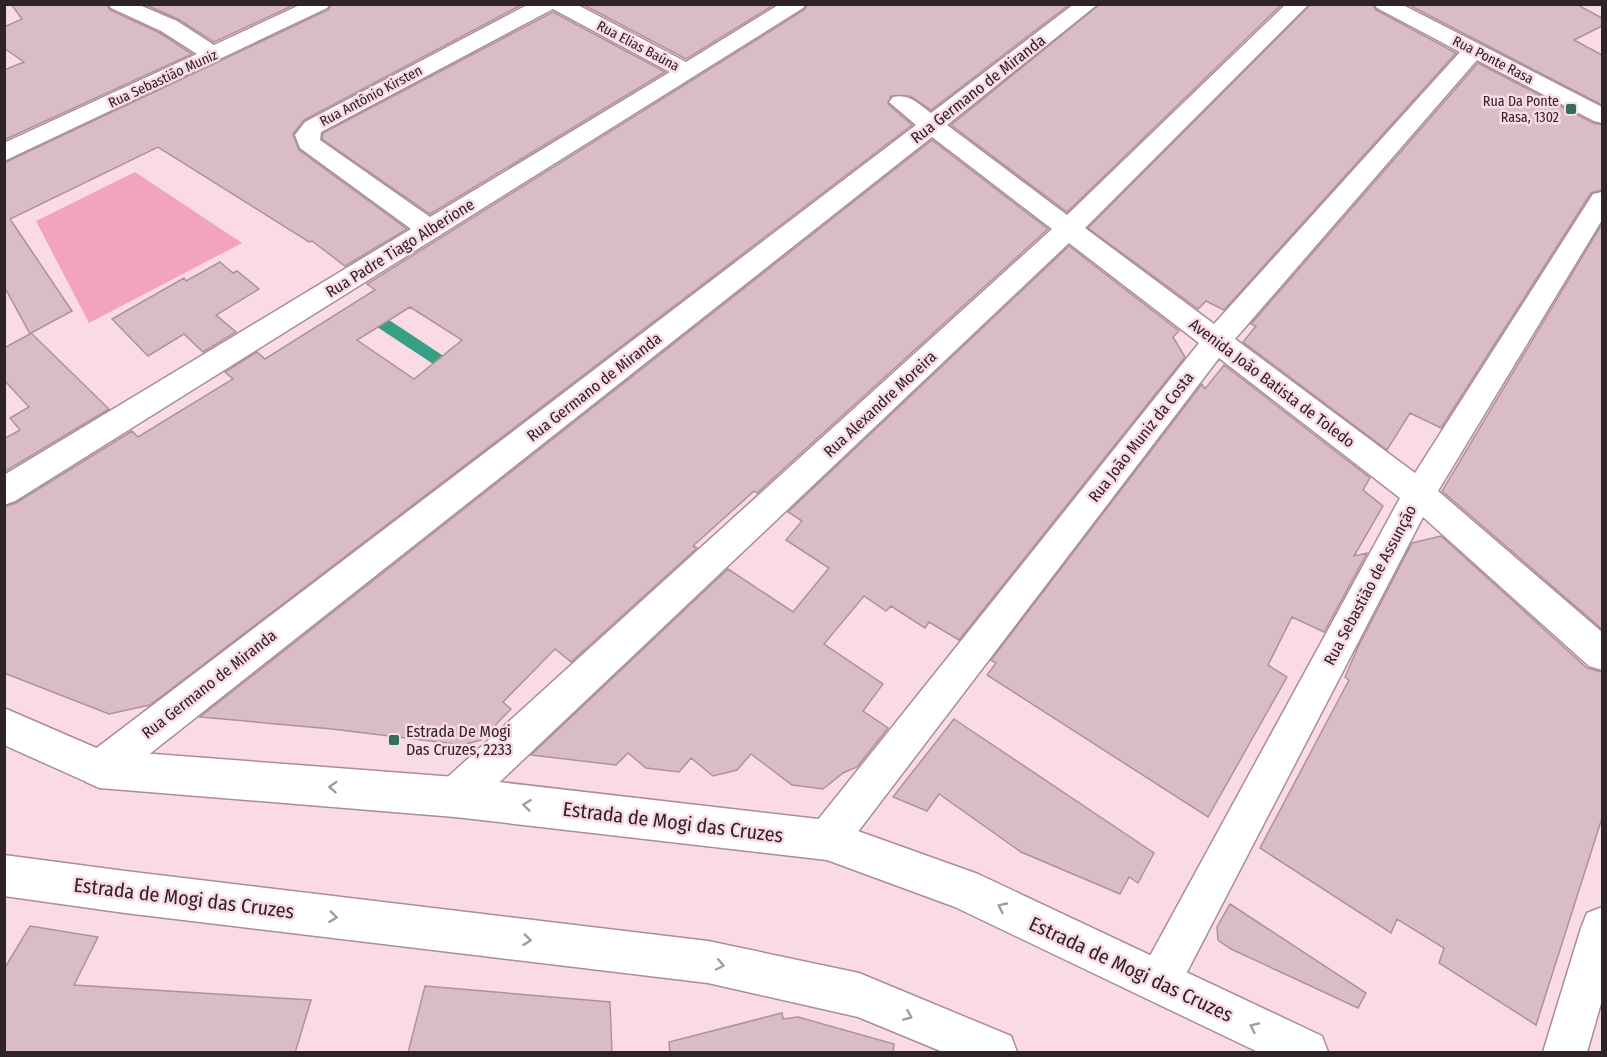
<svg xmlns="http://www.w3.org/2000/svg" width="1607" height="1057" viewBox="0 0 1607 1057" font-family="'Fira Sans Condensed',sans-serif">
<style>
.green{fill:#f3a2c0}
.water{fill:#379f83}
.building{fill:#dabcc6;stroke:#ae929b;stroke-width:1.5;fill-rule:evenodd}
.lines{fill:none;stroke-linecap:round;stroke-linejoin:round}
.minor-casing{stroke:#aa8d97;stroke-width:3}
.secondary-casing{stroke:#aa8d97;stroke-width:3}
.minor{fill:#fff;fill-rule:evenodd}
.secondary{fill:#fff;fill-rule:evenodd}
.oneway{stroke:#a19c9e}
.poi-dot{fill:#306f5d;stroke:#f9dae5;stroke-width:2}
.labels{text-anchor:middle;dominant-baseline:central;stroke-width:5;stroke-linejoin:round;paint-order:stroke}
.far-street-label{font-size:14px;fill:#2e2327;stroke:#f9dae5}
.far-poi-label{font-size:14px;fill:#2e2327;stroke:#f9dae5;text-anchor:end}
.street-label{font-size:16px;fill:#2e2327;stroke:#f9dae5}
.poi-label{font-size:16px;fill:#2e2327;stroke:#f9dae5;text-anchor:start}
.near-street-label{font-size:20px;fill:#2e2327;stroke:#f9dae5}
</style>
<rect width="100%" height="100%" fill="#f9dae5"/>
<path class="green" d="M 135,172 L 242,243 L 89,323 L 36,221 Z"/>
<path class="water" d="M 368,306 L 528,412 L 518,420 L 356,313 Z"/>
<path class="building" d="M 11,4 L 106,4 L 110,10 L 160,33 L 192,54 L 4,140 L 4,70 L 24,62 L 4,48 L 4,27 L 22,19 Z
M 144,4 L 296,4 L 214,42 L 178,19 Z
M 332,4 L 523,4 L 304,120 L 293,134 L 299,150 L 407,229 L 345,266 L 312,241 L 309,242 L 158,147 L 10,219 L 72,311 L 31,333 L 109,409 L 4,472 L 4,439 L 20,430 L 10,418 L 29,407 L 4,380 L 4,348 L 30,334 L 4,286 L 4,163 L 328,10 Z
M 582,4 L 775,4 L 686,59 Z
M 808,4 L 1070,4 L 931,110 L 910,96 L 891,96 L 888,104 L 912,125 L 150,705 L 109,714 L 4,673 L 4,507 L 16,503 L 132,431 L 138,437 L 233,379 L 225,372 L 257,352 L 265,359 L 375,290 L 367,284 L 804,10 ZM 410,307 L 462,340 L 414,379 L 357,340 Z
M 1100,4 L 1282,4 L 1067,212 L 951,125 Z
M 1311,4 L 1372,4 L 1376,10 L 1456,53 L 1224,310 L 1206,301 L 1198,309 L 1088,228 Z
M 1407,4 L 1576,4 L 1602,18 L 1602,26 L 1574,40 L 1602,55 L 1602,105 Z
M 553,12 L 665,72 L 430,214 L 322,139 L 323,133 Z
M 1478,63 L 1593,123 L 1602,125 L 1602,190 L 1591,193 L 1441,428 L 1410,413 L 1387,450 L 1243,342 L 1256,326 L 1251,324 Z
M 932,140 L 1048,229 L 757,493 L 754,491 L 693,546 L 697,548 L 571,662 L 555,649 L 503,702 L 511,709 L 481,740 L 463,745 L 332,729 L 200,717 Z
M 1602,224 L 1602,629 L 1442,491 Z
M 1069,246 L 1179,331 L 1173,337 L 1185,357 L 959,640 L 929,622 L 925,628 L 891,606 L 886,611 L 864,596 L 824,644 L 883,684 L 863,711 L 888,728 L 857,767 L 843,773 L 823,789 L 792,785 L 751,754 L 737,770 L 713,776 L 691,758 L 679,772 L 646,768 L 628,753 L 616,765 L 531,755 L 728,569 L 793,612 L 829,568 L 786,540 L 802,521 L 788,512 Z
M 220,262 L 233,273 L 237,271 L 259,289 L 216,315 L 236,332 L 203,352 L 184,334 L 148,356 L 112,319 L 184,278 L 186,281 Z
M 1224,365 L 1370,478 L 1363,490 L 1383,506 L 1354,556 L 1367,553 L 1324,632 L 1292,617 L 1268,665 L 1287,677 L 1208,817 L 987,675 L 996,663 L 991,660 L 1202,384 L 1205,389 Z
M 1441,536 L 1587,668 L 1602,672 L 1602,818 L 1536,1025 L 1439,963 L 1444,948 L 1397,919 L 1391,933 L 1260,848 L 1349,680 L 1345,677 L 1358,647 L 1412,543 Z
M 954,719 L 1154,853 L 1138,883 L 1129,877 L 1120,894 L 1021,852 L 939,794 L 927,811 L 893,797 Z
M 1230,904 L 1366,993 L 1358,1008 L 1231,949 L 1218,940 L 1217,927 Z
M 30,926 L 98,937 L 74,985 L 311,1000 L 295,1053 L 4,1053 L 4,969 Z
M 425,986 L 610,1002 L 612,1053 L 408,1053 Z
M 782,1013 L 783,1019 L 798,1017 L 894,1044 L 893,1053 L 670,1053 L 669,1042 Z"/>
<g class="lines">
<defs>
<path id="minor" d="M 108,4 L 137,4 L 177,21 L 214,45 L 302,4 L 330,4 L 327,8 L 4,161 L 4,143 L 197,54 L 161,31 L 111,8 Z
M 529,4 L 576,4 L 686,62 L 780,4 L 806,4 L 803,8 L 15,501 L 4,505 L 4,475 L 411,229 L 300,148 L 295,135 L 305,122 ZM 553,9 L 670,72 L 430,217 L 320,140 L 321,132 Z
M 1074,4 L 1098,4 L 947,125 L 1067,215 L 1286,4 L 1309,4 L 1085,228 L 1214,324 L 1460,52 L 1377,8 L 1374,4 L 1401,4 L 1602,107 L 1602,123 L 1594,121 L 1477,60 L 1235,339 L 1415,473 L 1593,194 L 1602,192 L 1602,220 L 1438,491 L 1602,632 L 1602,670 L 1589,666 L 1423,517 L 1174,997 L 1159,1004 L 1144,997 L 1137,982 L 1144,967 L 1400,498 L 1219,358 L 841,854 L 827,860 L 813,854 L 807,840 L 813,826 L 1199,343 L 1069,243 L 469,811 L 455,817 L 441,811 L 435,797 L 441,783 L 1052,229 L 932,137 L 114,782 L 100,788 L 86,782 L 81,769 L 86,756 L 916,125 L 889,102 L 893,97 C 909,93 919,104 931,113 Z
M 1602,907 L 1602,1000 L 1587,1052 L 1543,1052 L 1581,928 L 1587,913 Z"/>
<path id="secondary" d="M 4,708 L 101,750 L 455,777 L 827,820 L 978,874 L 1322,1036 L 1328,1052 L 1258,1052 L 955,907 L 827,860 L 455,817 L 100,788 L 4,745 Z
M 4,855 L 125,871 L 708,941 L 859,973 L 1011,1036 L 1017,1052 L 943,1052 L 858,1017 L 708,983 L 125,913 L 4,896 Z"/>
</defs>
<use href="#minor" class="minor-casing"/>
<use href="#secondary" class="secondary-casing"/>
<use href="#minor" class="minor"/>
<use href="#secondary" class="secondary"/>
</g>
<defs><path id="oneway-chevron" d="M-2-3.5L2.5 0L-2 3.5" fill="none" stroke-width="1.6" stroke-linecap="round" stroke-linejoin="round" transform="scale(1.5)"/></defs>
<g class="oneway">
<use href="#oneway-chevron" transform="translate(333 787) rotate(-176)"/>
<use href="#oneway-chevron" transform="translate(527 805) rotate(-173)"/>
<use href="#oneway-chevron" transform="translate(1002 907) rotate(-155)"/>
<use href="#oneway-chevron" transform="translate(333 917) rotate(7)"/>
<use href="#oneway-chevron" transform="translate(527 940) rotate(7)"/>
<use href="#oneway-chevron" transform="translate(720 965) rotate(12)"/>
<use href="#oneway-chevron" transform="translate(908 1016) rotate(23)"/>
<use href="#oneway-chevron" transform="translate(1254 1027) rotate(-155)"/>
</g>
<g class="poi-dot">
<rect x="1565" y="103" width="12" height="12" rx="3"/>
<rect x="388" y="734" width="12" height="12" rx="3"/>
</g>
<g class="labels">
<g class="far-street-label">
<text transform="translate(638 46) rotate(28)">Rua Elias Baúna</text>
<text transform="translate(1493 60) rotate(27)">Rua Ponte Rasa</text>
<text transform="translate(163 79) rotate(-25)">Rua Sebastião Muniz</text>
<text transform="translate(371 96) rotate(-28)">Rua Antônio Kirsten</text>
</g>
<g class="far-poi-label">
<text x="1559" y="101">Rua Da Ponte<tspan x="1559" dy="16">Rasa, 1302</tspan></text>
</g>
<g class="street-label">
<text transform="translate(978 89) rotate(-38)">Rua Germano de Miranda</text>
<text transform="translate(400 248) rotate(-32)">Rua Padre Tiago Alberione</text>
<text transform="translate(1272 383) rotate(37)">Avenida João Batista de Toledo</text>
<text transform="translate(594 387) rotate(-38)">Rua Germano de Miranda</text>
<text transform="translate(880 404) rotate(-43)">Rua Alexandre Moreira</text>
<text transform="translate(1141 437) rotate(-52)">Rua João Muniz da Costa</text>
<text transform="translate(1370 585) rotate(-62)">Rua Sebastião de Assunção</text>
<text transform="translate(209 684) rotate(-38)">Rua Germano de Miranda</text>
</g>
<g class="poi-label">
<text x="406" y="731">Estrada De Mogi<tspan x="406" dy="18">Das Cruzes, 2233</tspan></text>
</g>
<g class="near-street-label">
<text transform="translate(673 822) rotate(7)">Estrada de Mogi das Cruzes</text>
<text transform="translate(184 898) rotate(7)">Estrada de Mogi das Cruzes</text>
<text transform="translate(1131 969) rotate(25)">Estrada de Mogi das Cruzes</text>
</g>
</g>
<rect width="1607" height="1057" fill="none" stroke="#2e2327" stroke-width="12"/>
</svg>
